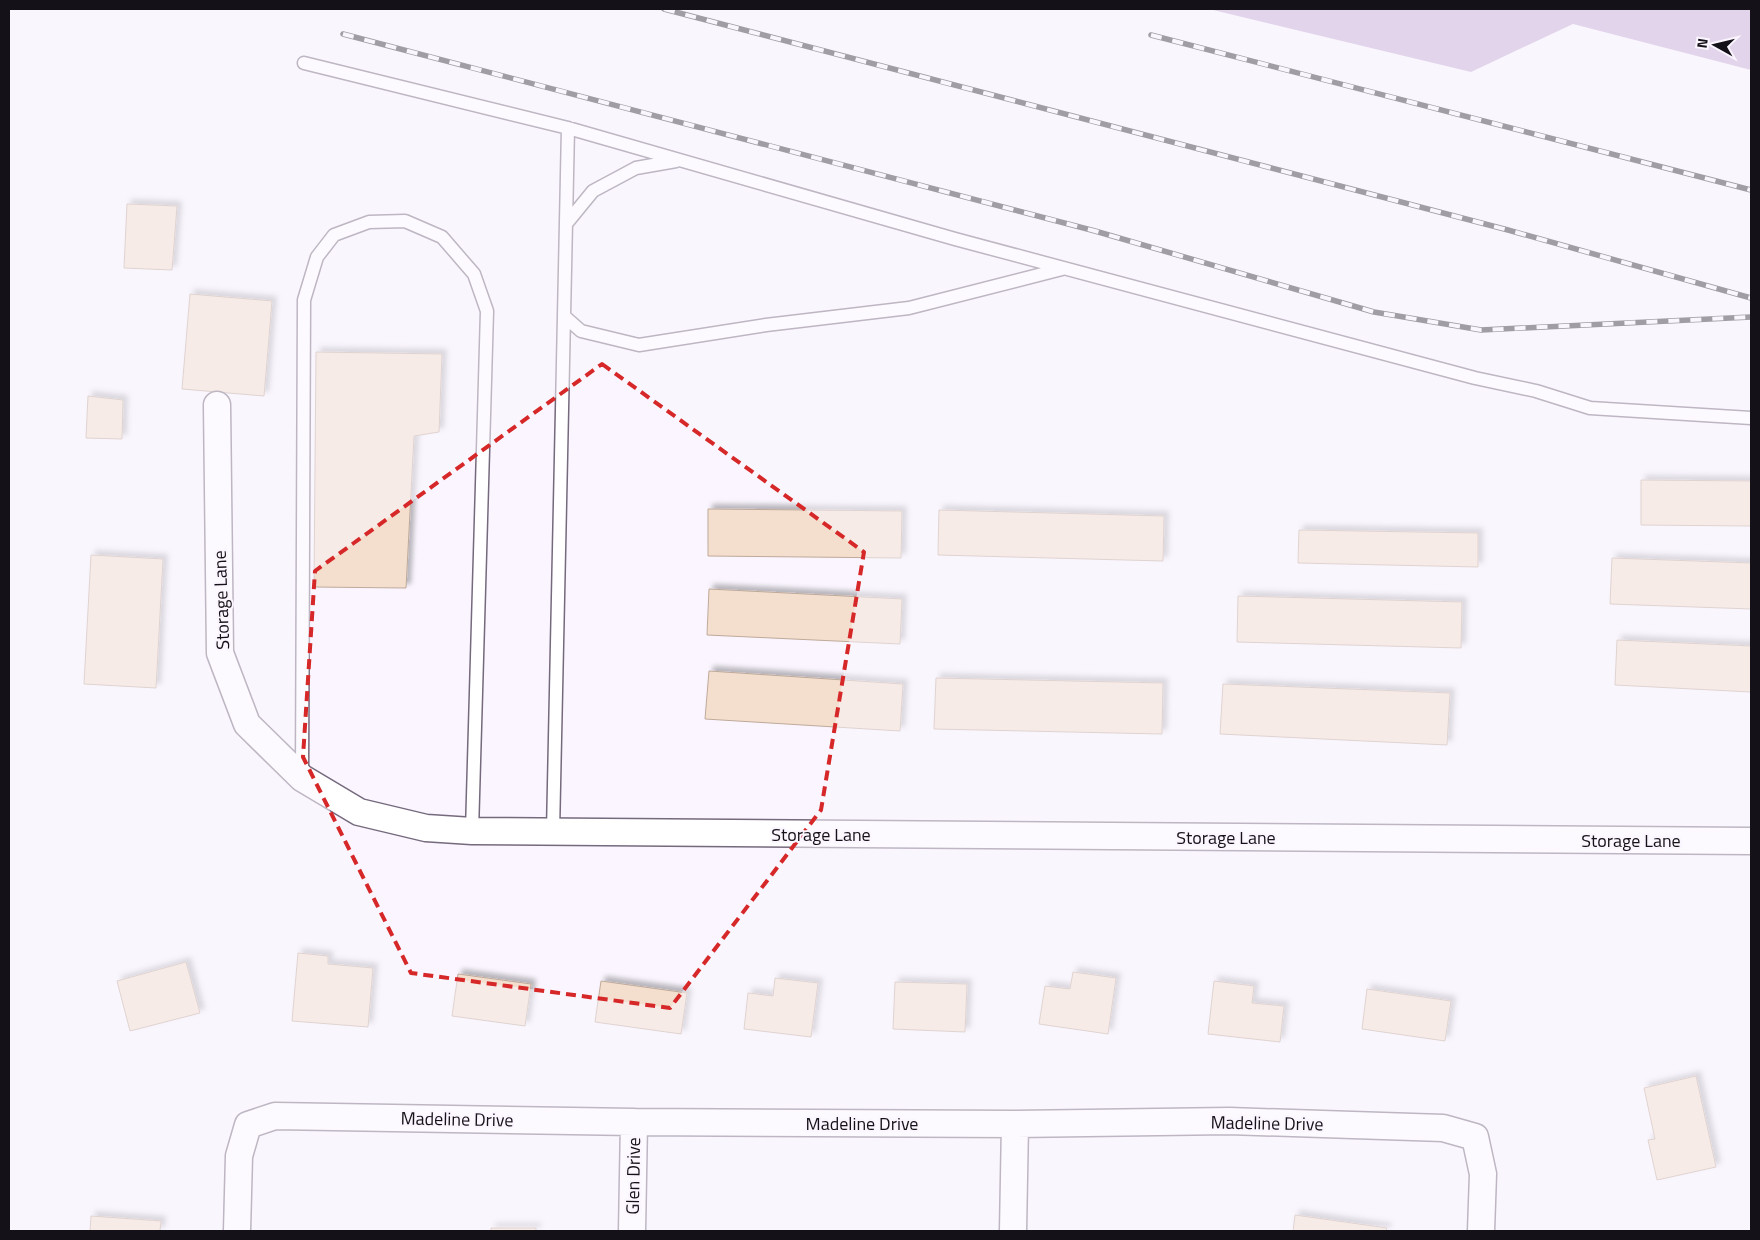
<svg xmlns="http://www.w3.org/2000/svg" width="1760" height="1240" viewBox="0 0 1760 1240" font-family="'Titillium Web',sans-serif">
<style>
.forest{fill:#c5aed5}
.building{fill:#f4decd;stroke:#bfaa9b;filter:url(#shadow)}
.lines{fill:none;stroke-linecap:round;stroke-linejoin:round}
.lane-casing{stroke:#75697d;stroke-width:15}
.street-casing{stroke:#75697d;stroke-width:29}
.lane{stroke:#fff;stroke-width:12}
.street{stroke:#fff;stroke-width:26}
.rail-casing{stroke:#353138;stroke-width:5.5}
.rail{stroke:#faf5fe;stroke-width:4;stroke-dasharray:11;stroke-linecap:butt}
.marked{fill:none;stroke:#d62828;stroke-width:4;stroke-dasharray:10 6;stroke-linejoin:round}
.labels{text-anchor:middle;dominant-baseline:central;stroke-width:4;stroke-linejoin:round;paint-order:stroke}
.street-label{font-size:18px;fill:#151118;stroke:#faf5fe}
</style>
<defs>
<filter id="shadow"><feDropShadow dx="4.5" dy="-4.5" stdDeviation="2.5" flood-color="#0004"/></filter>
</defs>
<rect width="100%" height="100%" fill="#faf5fe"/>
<path class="forest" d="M 1209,9 L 1751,9 L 1751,70 L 1573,24 L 1471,72 Z"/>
<path class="building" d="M 127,204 L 177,206 L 172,270 L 124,268 Z
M 190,294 L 272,301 L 264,396 L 182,389 Z
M 316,352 L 442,354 L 439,432 L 414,436 L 406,588 L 314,587 Z
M 88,396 L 123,400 L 122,439 L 86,438 Z
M 1641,480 L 1751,481 L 1751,526 L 1641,525 Z
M 708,509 L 902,511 L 901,558 L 708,556 Z
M 939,510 L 1164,516 L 1163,561 L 938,555 Z
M 1299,530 L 1478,533 L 1478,567 L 1298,563 Z
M 91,555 L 163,559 L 156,688 L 84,684 Z
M 1612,558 L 1751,563 L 1751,609 L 1610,604 Z
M 709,589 L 902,599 L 900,644 L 707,635 Z
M 1238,596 L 1462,602 L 1461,648 L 1237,642 Z
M 1617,640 L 1751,646 L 1751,692 L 1615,685 Z
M 709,671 L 903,684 L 900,731 L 705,719 Z
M 936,678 L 1163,683 L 1162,734 L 934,729 Z
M 1223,684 L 1450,693 L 1447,745 L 1220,734 Z
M 298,953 L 328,956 L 328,964 L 373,968 L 368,1027 L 292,1021 Z
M 186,962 L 200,1013 L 130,1031 L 117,981 Z
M 1073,972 L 1116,978 L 1108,1034 L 1039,1024 L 1045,986 L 1070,989 Z
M 458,974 L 531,984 L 525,1026 L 452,1016 Z
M 775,978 L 818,983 L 811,1037 L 744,1029 L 748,993 L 773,996 Z
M 601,981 L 687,993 L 681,1034 L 595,1022 Z
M 1214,981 L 1254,986 L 1252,1003 L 1284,1006 L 1280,1042 L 1208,1034 Z
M 895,982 L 967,984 L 965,1032 L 893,1029 Z
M 1367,989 L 1451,1001 L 1445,1041 L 1362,1029 Z
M 1696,1076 L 1716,1167 L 1657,1180 L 1648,1140 L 1655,1139 L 1644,1088 Z
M 1295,1215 L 1387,1228 L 1386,1231 L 1293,1231 Z
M 91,1216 L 161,1221 L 160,1231 L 90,1231 Z
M 491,1228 L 536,1228 L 536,1231 L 491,1231 Z"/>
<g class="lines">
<defs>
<path id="lane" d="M 304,63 L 568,128 L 955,239 L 1475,378 L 1536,391 L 1590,408 L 1751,418
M 566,224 L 593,191 L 636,168 L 676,161
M 564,316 L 581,331 L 639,345 L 766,325 L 909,308 L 1062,269
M 302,776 L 304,300 L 317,257 L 334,235 L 369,222 L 405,221 L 442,237 L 474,274 L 487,311 L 472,831
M 553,832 L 568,128"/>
<path id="street" d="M 217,405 L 220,653 L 247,724 L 302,778 L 359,812 L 426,828 L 472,831 L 1751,841
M 237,1231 L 239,1156 L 248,1125 L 275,1116 L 634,1122 L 1015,1124 L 1229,1121 L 1443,1128 L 1475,1137 L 1483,1174 L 1481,1231
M 632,1231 L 634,1122
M 1013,1231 L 1015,1124"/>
</defs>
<use href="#lane" class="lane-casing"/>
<use href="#street" class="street-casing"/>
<use href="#lane" class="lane"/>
<use href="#street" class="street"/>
<defs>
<path id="rail" d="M 664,9 L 1508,230 L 1751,298
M 343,34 L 1095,231 L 1374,312 L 1481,330 L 1751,317
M 1151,35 L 1751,190"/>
</defs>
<use href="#rail" class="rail-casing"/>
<use href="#rail" class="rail"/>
</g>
<path d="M0 0H1760V1240H0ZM 602,364 L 864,552 L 821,810 L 670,1008 L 411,973 L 303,757 L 315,571 Z" fill="#faf5fe" fill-opacity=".55" fill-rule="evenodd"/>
<path class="marked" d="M 602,364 L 864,552 L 821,810 L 670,1008 L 411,973 L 303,757 L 315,571 Z"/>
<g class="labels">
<g class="street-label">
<text transform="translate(221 600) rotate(-92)">Storage Lane</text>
<text x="821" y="834">Storage Lane</text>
<text x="1226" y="837">Storage Lane</text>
<text x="1631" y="840">Storage Lane</text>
<text transform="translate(457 1119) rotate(1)">Madeline Drive</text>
<text x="862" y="1123">Madeline Drive</text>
<text transform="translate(1267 1123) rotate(1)">Madeline Drive</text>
<text transform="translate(633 1176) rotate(-89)">Glen Drive</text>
</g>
</g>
<rect width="1760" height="1240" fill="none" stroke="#151118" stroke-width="20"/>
<g transform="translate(1715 45) rotate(278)" stroke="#faf5fe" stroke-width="4" paint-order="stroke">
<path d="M0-4L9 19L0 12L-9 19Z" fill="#151118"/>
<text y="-8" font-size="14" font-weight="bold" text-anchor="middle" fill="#151118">N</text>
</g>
</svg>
